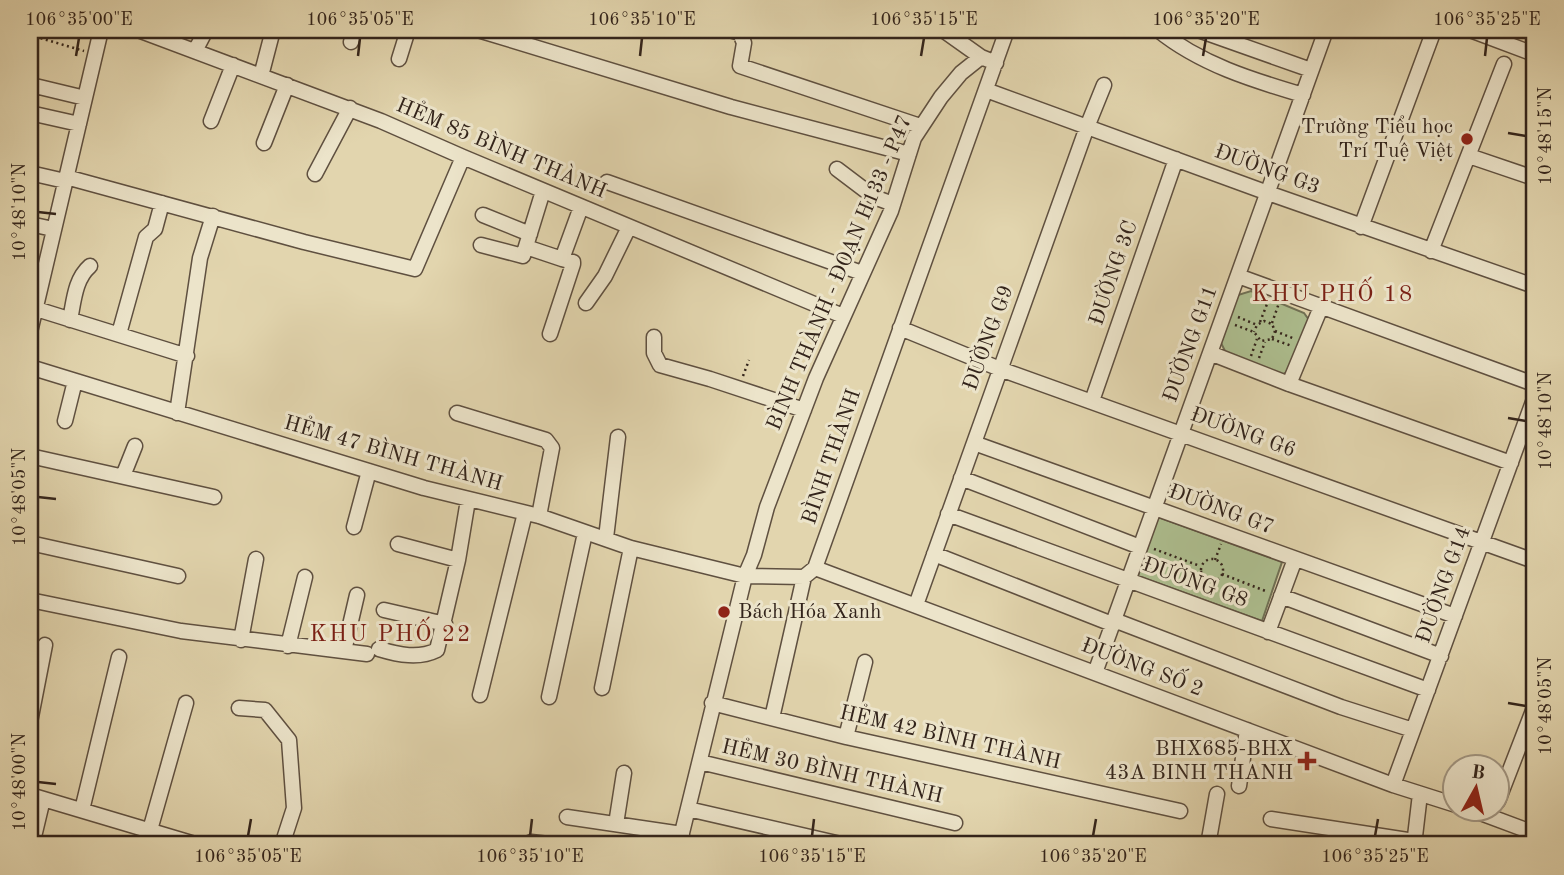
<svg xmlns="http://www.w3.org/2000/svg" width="1564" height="875" viewBox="0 0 1564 875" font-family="'Old Standard TT',serif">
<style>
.green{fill:#adbe8f;stroke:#707155;stroke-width:2}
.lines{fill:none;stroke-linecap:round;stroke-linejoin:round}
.minor-casing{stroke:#5f5040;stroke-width:17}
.path{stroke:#33241b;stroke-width:2.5;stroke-dasharray:2 3.5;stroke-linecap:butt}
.minor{stroke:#ece4ca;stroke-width:14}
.ticks{fill:none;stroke:#33241b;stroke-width:2.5}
.poi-dot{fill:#8f2418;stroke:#ece4ca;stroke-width:2.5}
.labels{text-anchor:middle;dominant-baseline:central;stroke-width:6;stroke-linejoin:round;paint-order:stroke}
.poi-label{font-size:21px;fill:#33241b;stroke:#ece4ca;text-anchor:end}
.street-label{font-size:21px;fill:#33241b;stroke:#ece4ca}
.neighbourhood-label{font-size:23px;letter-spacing:2px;fill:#7a1f14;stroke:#ece4ca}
.neatline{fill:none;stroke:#33241b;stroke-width:2.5}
.ticks-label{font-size:18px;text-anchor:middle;fill:#33241b}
</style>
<rect width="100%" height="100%" fill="#e2d5ae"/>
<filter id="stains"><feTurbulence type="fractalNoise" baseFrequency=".00286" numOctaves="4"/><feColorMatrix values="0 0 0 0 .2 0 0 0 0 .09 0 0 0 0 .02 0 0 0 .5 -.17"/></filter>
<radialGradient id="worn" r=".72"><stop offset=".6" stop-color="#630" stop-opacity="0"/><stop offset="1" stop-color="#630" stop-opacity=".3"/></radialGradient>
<path class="green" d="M 1251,291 L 1304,313 L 1309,320 L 1288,371 L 1282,375 L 1226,353 L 1221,343 L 1238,295 Z
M 1158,517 L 1282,562 L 1262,621 L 1138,576 Z"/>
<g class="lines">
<defs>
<path id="minor" d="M 138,30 L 381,121 L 463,157 L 843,316
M 478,30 L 731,107 L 909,154
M 730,30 L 740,33 L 744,43 L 740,66 L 920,126
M 943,30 L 981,57
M 1158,30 C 1200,64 1252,80 1303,95
M 1198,30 L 1311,70
M 1470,30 L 1534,54
M 351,42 L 355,30
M 195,51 L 206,30
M 399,59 L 408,30
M 261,76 L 273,30
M 986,90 L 1268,193 L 1534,286
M 30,91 L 31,85 L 85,98
M 30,113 L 79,124
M 211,121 L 233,65
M 264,143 L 287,85
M 1469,156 L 1534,178
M 837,169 L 874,197 L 893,204
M 30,173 L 65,181
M 315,174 L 350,108
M 66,177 L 304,242 L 415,269 L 463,157
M 607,182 L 862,273
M 483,215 L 530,234
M 30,224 L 53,229
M 1361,227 L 1434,30
M 481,245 L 523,256 L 543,191
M 526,247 L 562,259
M 1431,251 L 1504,64
M 1238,276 L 1534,384
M 586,303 L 605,276 L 629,227
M 30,307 L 187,356
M 70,320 C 74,300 75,279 90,266
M 900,328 L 1000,369 L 1534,561
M 30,332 L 101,30
M 119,334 L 146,237 L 155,229 L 162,203
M 550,334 L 573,264 L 573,262 L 562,259 L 581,207
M 654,337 L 654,353 L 660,365 L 710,379 L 804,410
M 1210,353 L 1289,384 L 1511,463
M 30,367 L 424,488 L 539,516 L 631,548 L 745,576 L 754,555 L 767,507 L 816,378 L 891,211 L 914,138 L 941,97 L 961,73 L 981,57 L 996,63
M 1289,384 L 1321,307
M 1092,401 L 1176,159
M 177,413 L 200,258 L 213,216
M 457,413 L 546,440 L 552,448 L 539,516
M 65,421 L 75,381
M 974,443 L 1455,616
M 30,456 L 214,497
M 123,476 L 135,446
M 961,478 L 1140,547
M 948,514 L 1428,690
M 354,527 L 369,471
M 606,538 L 618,437
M 30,543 L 178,576
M 398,544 L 458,560
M 934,554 L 1112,624
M 815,568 L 1393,785 L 1456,805
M 1281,596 L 1441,656
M 30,600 L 181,631 L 367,654
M 916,605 L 1087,127 L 1104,85
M 384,610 L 445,624
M 1114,620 L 1341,707 L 1413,730
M 1268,632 L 1295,559
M 241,640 L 256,559
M 288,646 L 305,577
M 379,649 C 399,655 419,659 437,650 L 458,560 L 468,500
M 344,651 L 357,595
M 1095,673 L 1326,30
M 602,688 L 631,548
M 480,695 L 525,513
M 549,697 L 585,533
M 712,703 L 846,737 L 1180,811
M 239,708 L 265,710 L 289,740 L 294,808 L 282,845
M 772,718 L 804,577
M 30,722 L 45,645
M 846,737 L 865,662
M 700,762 L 955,823
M 1393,785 L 1534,399
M 1239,786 L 1247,730
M 30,795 L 198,845
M 1498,801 L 1534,708
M 1467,808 L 1534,833
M 688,809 L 845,845
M 82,810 L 119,657
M 567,817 L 682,834
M 1271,819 L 1414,841
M 616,824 L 624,773
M 150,830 L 186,703
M 32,845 L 43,799
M 525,845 L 531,842 L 557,845
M 679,845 L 745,576 L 804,577 L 815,568 L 1007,30
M 1208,845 L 1217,794
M 1414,845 L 1420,794"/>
</defs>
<use href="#minor" class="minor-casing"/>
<path class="path" d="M 30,35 L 84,51
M 1238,317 L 1257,325
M 1260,322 L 1269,299
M 1272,323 L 1279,303
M 1235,325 L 1254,332 L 1261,341 L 1272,339 L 1275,331 L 1272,324 L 1264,321 L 1257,325 L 1254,332
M 1275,331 L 1295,339
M 1272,339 L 1292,346
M 1251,356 L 1257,339
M 1259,358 L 1265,342
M 743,376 L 749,360
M 1154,549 L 1200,566
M1201 570a11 11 0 1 1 22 0a11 11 0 1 1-22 0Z
M 1215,560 L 1221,544
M 1222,574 L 1268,592
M 1204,594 L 1208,581"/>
<use href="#minor" class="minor"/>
</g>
<path class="ticks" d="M 76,56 L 79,38M 358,56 L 360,38M 640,56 L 642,38M 921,56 L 924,38M 1203,56 L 1206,38M 1485,56 L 1487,38M 1508,133 L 1526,136M 38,212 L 56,214M 1508,418 L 1526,421M 38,497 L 56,499M 1508,703 L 1526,706M 38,782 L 56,784M 248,836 L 251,819M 530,836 L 532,819M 812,836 L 814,819M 1093,836 L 1096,819M 1375,836 L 1378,819"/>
<g class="poi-dot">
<circle cx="1467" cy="139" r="7"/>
<circle cx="724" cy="612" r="7"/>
<path d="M1303.5 750.5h7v7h7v7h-7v7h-7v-7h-7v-7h7z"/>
</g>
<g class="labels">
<g class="poi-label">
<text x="1453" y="127">Trường Tiểu học<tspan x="1453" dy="24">Trí Tuệ Việt</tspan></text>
<text x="738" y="612" text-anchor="start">Bách Hóa Xanh</text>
<text x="1293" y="749">BHX685-BHX<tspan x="1293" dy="24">43A BINH THANH</tspan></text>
</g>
<g class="street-label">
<text transform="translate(501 149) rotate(23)">HẺM 85 BÌNH THÀNH</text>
<text transform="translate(1267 170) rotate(20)">ĐƯỜNG G3</text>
<text transform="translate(840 273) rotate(-67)">BÌNH THÀNH - ĐOẠN H133 - P47</text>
<text transform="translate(1114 273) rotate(-71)">ĐƯỜNG 3C</text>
<text transform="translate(989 338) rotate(-70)">ĐƯỜNG G9</text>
<text transform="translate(1191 344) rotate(-70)">ĐƯỜNG G11</text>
<text transform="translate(1243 433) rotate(20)">ĐƯỜNG G6</text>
<text transform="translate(393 454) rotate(16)">HẺM 47 BÌNH THÀNH</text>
<text transform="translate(832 457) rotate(-71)">BÌNH THÀNH</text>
<text transform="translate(1221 510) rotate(20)">ĐƯỜNG G7</text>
<text transform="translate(1195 583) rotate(20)">ĐƯỜNG G8</text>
<text transform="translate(1444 585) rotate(-70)">ĐƯỜNG G14</text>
<text transform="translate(1142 668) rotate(21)">ĐƯỜNG SỐ 2</text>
<text transform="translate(950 738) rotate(13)">HẺM 42 BÌNH THÀNH</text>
<text transform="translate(832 772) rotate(13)">HẺM 30 BÌNH THÀNH</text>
</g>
<g class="neighbourhood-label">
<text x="1333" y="294">KHU PHỐ 18</text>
<text x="391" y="634">KHU PHỐ 22</text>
</g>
</g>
<rect width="1564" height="875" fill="none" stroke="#e2d5ae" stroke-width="77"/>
<g transform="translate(1476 788) rotate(8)"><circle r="33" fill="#ece4ca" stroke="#a29784" stroke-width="2"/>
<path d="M0-5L12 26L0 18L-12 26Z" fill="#8f2418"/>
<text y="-10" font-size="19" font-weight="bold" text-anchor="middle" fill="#33241b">B</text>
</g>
<rect x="38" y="38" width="1488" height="798" class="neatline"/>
<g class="ticks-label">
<text x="79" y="25">106°35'00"E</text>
<text x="360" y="25">106°35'05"E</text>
<text x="642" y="25">106°35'10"E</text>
<text x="924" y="25">106°35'15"E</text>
<text x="1206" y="25">106°35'20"E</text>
<text x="1487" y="25">106°35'25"E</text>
<text transform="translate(1545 136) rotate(-90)" y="6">10°48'15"N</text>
<text transform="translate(19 212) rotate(-90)" y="6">10°48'10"N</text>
<text transform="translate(1545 421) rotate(-90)" y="6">10°48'10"N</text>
<text transform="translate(19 497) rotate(-90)" y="6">10°48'05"N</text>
<text transform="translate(1545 706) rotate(-90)" y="6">10°48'05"N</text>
<text transform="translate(19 782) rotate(-90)" y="6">10°48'00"N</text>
<text x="248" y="862">106°35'05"E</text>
<text x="530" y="862">106°35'10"E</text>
<text x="812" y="862">106°35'15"E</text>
<text x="1093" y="862">106°35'20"E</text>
<text x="1375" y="862">106°35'25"E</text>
</g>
<rect width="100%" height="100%" filter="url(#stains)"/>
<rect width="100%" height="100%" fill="url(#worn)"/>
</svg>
